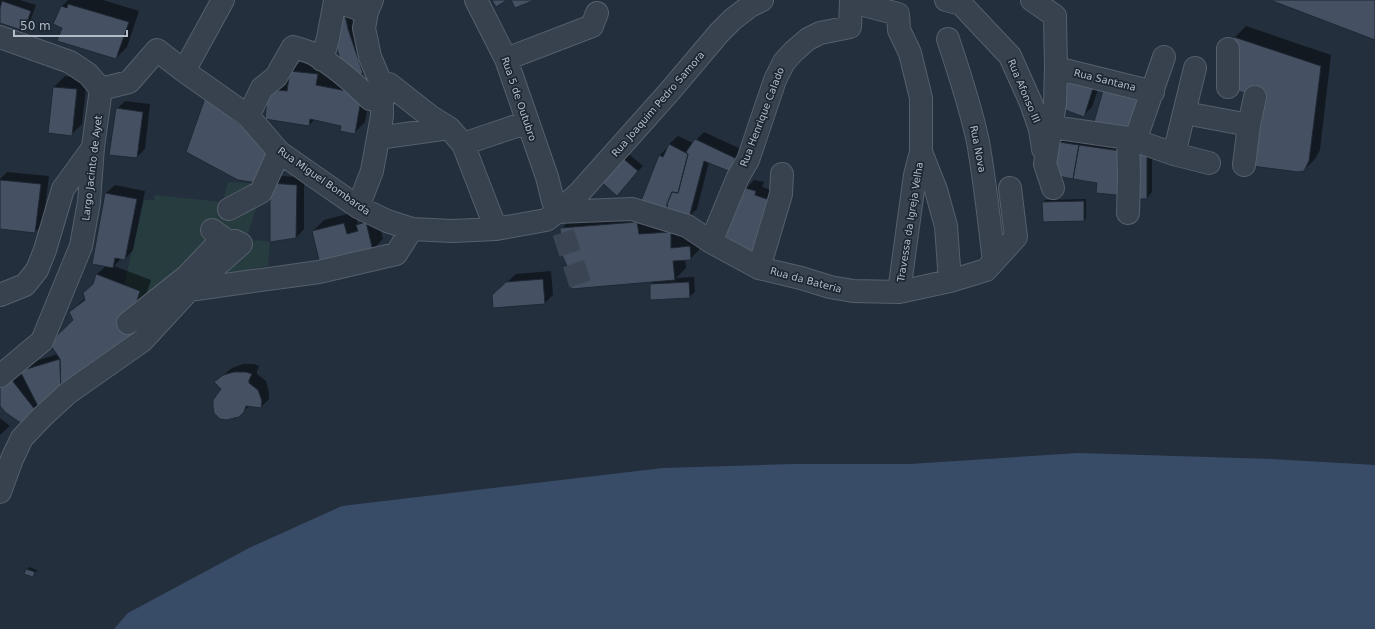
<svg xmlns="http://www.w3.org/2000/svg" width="1375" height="629" viewBox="0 0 1375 629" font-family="'DejaVu Sans',sans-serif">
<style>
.green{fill:#263c3f}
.water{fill:#394c67}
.shadow{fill:#0007}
.building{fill:#455162;stroke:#1f2835}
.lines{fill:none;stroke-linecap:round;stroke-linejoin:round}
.minor-tunnel{stroke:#3a4453;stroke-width:22;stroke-dasharray:22 11;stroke-linecap:butt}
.minor-casing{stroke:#565f6c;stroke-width:24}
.minor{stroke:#38414e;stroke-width:22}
.labels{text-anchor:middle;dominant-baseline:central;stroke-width:3.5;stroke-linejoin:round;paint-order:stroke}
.street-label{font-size:10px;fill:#b4bcc9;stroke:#1d2633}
</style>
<rect width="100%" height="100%" fill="#242f3e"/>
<path class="green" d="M 228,182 L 264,184 L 245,243 L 258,240 L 270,242 L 268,266 L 184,282 L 137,336 L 130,323 L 140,291 L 124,285 L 144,200 L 154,200 L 155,195 L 223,202 Z"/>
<path class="water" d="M 1078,453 L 1271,459 L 1375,465 L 1375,629 L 114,629 L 128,613 L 249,548 L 342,506 L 663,468 L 793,464 L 910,464 Z"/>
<path class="shadow" d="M 0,0 L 20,0 L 36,5 L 29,24 L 24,30 L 0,22 Z
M 68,0 L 103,0 L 139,11 L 127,47 L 116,58 L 54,24 L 62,6 Z
M 351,9 L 353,23 L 368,67 L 362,72 L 337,14 Z
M 1246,26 L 1331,55 L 1320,150 L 1315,159 L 1304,170 L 1256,96 L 1229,50 L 1235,37 Z
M 302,60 L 328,63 L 326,75 L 372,83 L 365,122 L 354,133 L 342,125 L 315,119 L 309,125 L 266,118 L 280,79 L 290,80 L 291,71 Z
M 1103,74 L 1092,107 L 1083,116 L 1058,107 Z
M 65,76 L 87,79 L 82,124 L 71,135 L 49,132 L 54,87 Z
M 216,88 L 283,139 L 274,172 L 239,180 Z
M 125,101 L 150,104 L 145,149 L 137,157 L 110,154 L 117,109 Z
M 704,132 L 743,150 L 730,171 L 709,162 L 697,209 L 688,217 L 640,206 L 660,155 L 668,147 L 669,144 L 678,136 L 693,143 Z
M 1065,137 L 1152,147 L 1152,192 L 1147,198 L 1098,182 L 1060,142 Z
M 624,150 L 643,166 L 622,189 Z
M 7,172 L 49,176 L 43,224 L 35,232 L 0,228 L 0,179 Z
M 279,176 L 304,177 L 304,229 L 296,238 L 271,184 Z
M 754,180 L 764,182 L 762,187 L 785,194 L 769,246 L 736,199 Z
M 115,185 L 145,191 L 133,250 L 125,259 L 121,259 L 114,266 L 151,280 L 140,312 L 152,330 L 22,423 L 0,405 L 0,381 L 29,363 L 58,354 L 74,320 L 70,312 L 85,298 L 84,293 L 95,282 L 97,274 L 106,266 L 106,193 Z
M 1086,199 L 1086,218 L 1084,220 L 1043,203 L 1045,200 Z
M 355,212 L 358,224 L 368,214 L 376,212 L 383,239 L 372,250 L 313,231 L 324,220 Z
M 572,218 L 681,222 L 682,238 L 700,236 L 701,248 L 690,259 L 685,259 L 686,268 L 676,278 L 694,277 L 695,292 L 689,297 L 651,284 L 654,280 L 571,272 L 561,229 Z
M 551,271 L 553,295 L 545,303 L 502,287 L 516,274 Z
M 243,364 L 254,364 L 259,366 L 257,371 L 257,374 L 266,381 L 269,393 L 269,399 L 261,407 L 250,405 L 243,412 L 215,382 L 232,368 Z
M 0,418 L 10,426 L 0,435 Z
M 29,567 L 37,570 L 33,576 L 27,569 Z"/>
<path class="building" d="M 492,0 L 507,0 L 496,7 Z
M 511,0 L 535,0 L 515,8 Z
M 1270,0 L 1375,0 L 1375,40 Z
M 2,1 L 31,11 L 24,31 L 0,23 L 0,8 Z
M 68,4 L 129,22 L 116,59 L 57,41 L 62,28 L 53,24 L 61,6 L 67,8 Z
M 336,14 L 345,15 L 348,29 L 363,73 L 356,77 L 343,69 L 332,32 Z
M 1234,37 L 1321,66 L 1309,161 L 1304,171 L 1298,172 L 1244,165 L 1255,97 L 1228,87 L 1228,49 Z
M 290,71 L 318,74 L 316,85 L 362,94 L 355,134 L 340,131 L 341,126 L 310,119 L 309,126 L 265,119 L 268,89 L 287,91 Z
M 1060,73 L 1095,82 L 1084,117 L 1057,107 Z
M 53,87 L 77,89 L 72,136 L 48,133 Z
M 1104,87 L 1144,99 L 1133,134 L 1094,122 Z
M 205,98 L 273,150 L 264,184 L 238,180 L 186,152 Z
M 116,108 L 143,112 L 137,158 L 109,155 Z
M 695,139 L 735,158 L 731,172 L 704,161 L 689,218 L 668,214 L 667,204 L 672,192 L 678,193 L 688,154 L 686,152 Z
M 1059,142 L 1079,145 L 1073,179 L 1053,175 Z
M 669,144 L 688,154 L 678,193 L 672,192 L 667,204 L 668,214 L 639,206 L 659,155 L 663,157 Z
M 1079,145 L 1128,152 L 1126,196 L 1096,193 L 1097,183 L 1073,179 Z
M 1131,152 L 1147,152 L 1147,199 L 1131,199 Z
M 618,154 L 638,171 L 617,196 L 597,178 Z
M 0,180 L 41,184 L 35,233 L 0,229 Z
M 270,183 L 297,185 L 296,238 L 270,242 Z
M 745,188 L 756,191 L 755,195 L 778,203 L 761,255 L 722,243 Z
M 105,193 L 137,199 L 125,260 L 115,258 L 113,268 L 92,264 Z
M 1084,201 L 1084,221 L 1043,222 L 1042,202 Z
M 366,222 L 373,251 L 320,264 L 312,231 L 344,223 L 347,234 L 358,231 L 356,225 Z
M 637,222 L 639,234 L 671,232 L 671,248 L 690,246 L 691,260 L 673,261 L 675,280 L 571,289 L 570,273 L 562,255 L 560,228 Z
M 96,274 L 140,291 L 130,323 L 137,336 L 61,399 L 60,359 L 49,343 L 73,320 L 69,312 L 85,300 L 83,293 L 93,284 Z
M 543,279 L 545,304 L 493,308 L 492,295 L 506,282 Z
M 689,282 L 690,298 L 650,300 L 650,284 Z
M 60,359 L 61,399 L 43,416 L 20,371 Z
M 234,372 L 246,372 L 252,374 L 249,380 L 249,383 L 258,390 L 262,401 L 261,408 L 246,406 L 244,412 L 239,417 L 226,420 L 220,419 L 214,413 L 213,406 L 213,400 L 221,389 L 214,382 L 223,375 Z
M 8,375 L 36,411 L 22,424 L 5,412 L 0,406 L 0,382 Z
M 26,569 L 35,572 L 33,577 L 24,574 Z"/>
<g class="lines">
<path class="minor-tunnel" d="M 553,201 L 580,284"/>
<defs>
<path id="minor" d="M 476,0 L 506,59 L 547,177 L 553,201
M 946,0 L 961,4 L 1010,56 L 1031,103 L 1040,129 L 1043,149
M 1032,0 L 1055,16 L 1056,68 L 1055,103 L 1045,164 L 1053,188
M 852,2 L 898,14 L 899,30 L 910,53 L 921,98 L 921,152 L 936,190 L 946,226 L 950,281
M 0,37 L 70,62 L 88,74 L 101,89
M 948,39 C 959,72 971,108 978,142 C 985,181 989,221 994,261
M 506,59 L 592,26 L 597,13
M 322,60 L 328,38 L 335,1 L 367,12
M 1056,68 L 1153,92
M 184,71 L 223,0
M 382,85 L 389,84 L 431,117 L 449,128 L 463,144
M 1228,87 L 1228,49
M 101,89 L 129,82 L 157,50 L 184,71 L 248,116 L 279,152 L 358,207 L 387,221 L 412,229 L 452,231 L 496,229 L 546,220 L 557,212 L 579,193 L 670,91 L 719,33 L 733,19 L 750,6 L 762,0
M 1185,113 L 1249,125
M 248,116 L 262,88 L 276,77 L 293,47 C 300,49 307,51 314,54 C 335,66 353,82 370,99
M 1052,127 L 1128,138 L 1174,154 L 1209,163
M 378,138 L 449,128
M 1128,138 L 1129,175 L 1128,213
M 1135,141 L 1164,57
M 1174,154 L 1195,68
M 1244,165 L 1249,125 L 1255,97
M 358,207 L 372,171 L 382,116 L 382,85 L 370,57 L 364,28 L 367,12 L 372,0
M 229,209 L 261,192 L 279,152
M 557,212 L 632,209 L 687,226 L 711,242 L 759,268 L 801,278 L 830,287 L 853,291 L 899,292 L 950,281 L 986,270 L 1016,237 L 1010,188
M 496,229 L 463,144 L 528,122
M 711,242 L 738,177 L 748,160 L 775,80 L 784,62 L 794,51 L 808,39 L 820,33 L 850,27 L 851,0
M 759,268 L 781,194 L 782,174
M 189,290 L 241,244 L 235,241 L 197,274 L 187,276 L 223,238 L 212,230
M 899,292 L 915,175 L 921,152
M 0,295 L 25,285 L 37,270 L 45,250 L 63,189 L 92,149
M 128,323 L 187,276
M 0,376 L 42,341 L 81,246 L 89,202 L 93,147 L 101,89
M 0,492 L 12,459 L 22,438 L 43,416 L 68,393 L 142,341 L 189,290 L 319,272 L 396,254 L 412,229"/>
</defs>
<use href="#minor" class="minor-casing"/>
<use href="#minor" class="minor"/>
</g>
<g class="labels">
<g class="street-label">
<text transform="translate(1105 80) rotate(14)">Rua Santana</text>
<text transform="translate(1024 91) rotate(67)">Rua Afonso III</text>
<text transform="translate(519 99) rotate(71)">Rua 5 de Outubro</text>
<text transform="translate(658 104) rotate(-49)">Rua Joaquim Pedro Samora</text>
<text transform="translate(762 117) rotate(-69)">Rua Henrique Calado</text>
<text transform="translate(978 149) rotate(79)">Rua Nova</text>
<text transform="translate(92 168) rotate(-83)">Largo Jacinto de Ayet</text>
<text transform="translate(324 181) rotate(35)">Rua Miguel Bombarda</text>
<text transform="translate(910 222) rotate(-81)">Travessa da Igreja Velha</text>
<text transform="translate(806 280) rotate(15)">Rua da Bateria</text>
</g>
</g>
<path d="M14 30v6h113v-6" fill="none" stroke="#b4bcc9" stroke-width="2"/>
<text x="20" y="30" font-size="12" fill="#b4bcc9" stroke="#1d2633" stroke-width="3" paint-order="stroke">50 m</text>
</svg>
